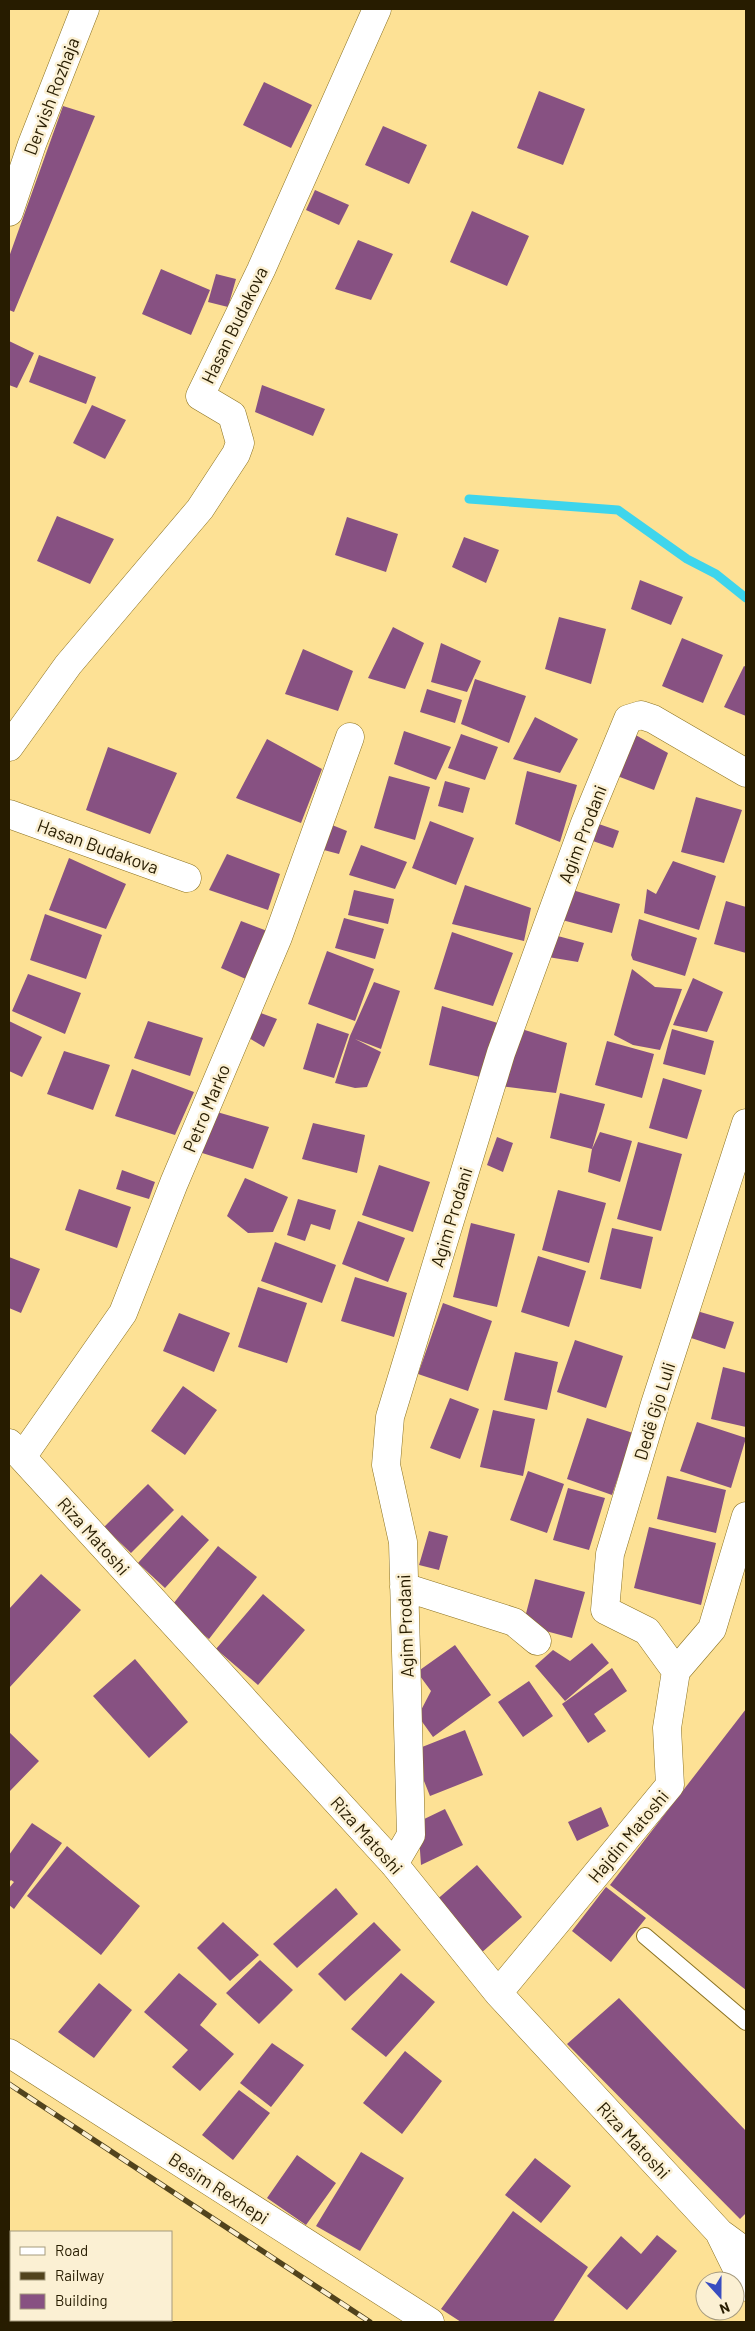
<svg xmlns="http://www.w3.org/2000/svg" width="755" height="2331" viewBox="0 0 755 2331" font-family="Barlow,sans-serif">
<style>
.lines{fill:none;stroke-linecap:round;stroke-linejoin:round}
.stream{stroke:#3ed5ec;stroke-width:9}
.building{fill:#875182}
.lane-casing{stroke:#8b7222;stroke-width:18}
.street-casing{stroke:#8b7222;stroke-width:29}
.lane{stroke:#fff;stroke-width:16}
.street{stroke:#fff;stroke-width:28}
.rail-casing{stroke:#51431d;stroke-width:5.5}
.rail{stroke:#fbf0d3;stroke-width:4;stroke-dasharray:11;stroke-linecap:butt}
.labels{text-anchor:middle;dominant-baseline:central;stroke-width:5;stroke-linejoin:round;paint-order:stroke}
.street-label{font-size:18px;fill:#271c00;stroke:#fbf0d3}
</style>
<rect width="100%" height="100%" fill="#fde195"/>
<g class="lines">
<path class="stream" d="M 469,499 L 618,510 L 687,559 L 716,574 L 746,598"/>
</g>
<path class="building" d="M 264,82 L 312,105 L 291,148 L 243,125 Z
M 539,91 L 585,109 L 563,165 L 517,148 Z
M 63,106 L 95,116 L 14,312 L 9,310 L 9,257 Z
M 383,126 L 427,145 L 409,184 L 365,165 Z
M 315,190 L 349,205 L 339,225 L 306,210 Z
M 472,211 L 529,236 L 507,286 L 450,262 Z
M 358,240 L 393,254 L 371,300 L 335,289 Z
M 161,269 L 210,290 L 191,335 L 142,314 Z
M 216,274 L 236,279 L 228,307 L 208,302 Z
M 9,341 L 34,353 L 17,388 L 9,385 Z
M 39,355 L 96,377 L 86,404 L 29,382 Z
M 262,385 L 325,409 L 313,436 L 255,412 Z
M 92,405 L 126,420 L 105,459 L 73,443 Z
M 57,516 L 114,539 L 90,584 L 37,561 Z
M 347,517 L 398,534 L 386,572 L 335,555 Z
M 464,537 L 499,550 L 486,583 L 452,567 Z
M 640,580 L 683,597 L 671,625 L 631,609 Z
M 559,617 L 606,629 L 591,684 L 545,669 Z
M 393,627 L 424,643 L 405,689 L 368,678 Z
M 682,638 L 723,655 L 703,703 L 662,686 Z
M 441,643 L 481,661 L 467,692 L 431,682 Z
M 303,649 L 353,671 L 338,711 L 285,694 Z
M 744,666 L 746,667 L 746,716 L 724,707 Z
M 475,679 L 526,696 L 509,743 L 461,724 Z
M 427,689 L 462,700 L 455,723 L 420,712 Z
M 535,717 L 578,739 L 560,773 L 513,759 Z
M 404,731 L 451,747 L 436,780 L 394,764 Z
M 632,733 L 668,753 L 654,790 L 612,774 Z
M 461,734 L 498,747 L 485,780 L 448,768 Z
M 267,739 L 322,769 L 301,823 L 236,798 Z
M 108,747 L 177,773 L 150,834 L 86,810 Z
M 527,771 L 577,785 L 560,842 L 515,824 Z
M 389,776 L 430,787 L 415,840 L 374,828 Z
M 445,781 L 470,788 L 463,813 L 438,806 Z
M 696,797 L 742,810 L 724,863 L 681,852 Z
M 430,821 L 474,838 L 456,885 L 412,868 Z
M 593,822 L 619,831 L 613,848 L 587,839 Z
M 327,823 L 347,831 L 339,854 L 320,849 Z
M 361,845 L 407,862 L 395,889 L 349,875 Z
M 227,854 L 280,874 L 268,910 L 209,890 Z
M 69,858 L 126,884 L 106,929 L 49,910 Z
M 673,861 L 716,876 L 699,930 L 644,913 L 647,889 L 656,894 Z
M 465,885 L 531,908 L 524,941 L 452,924 Z
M 569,889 L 620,904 L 612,933 L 562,920 Z
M 354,890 L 394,899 L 388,924 L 348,915 Z
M 726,901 L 746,907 L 746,953 L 714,944 Z
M 45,914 L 102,935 L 86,979 L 30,960 Z
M 344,918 L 384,929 L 375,959 L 335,948 Z
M 639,919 L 697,938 L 685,976 L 633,960 L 631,955 Z
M 241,921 L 270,932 L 248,980 L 221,968 Z
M 452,932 L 513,953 L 493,1006 L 434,989 Z
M 554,935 L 584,943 L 578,962 L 548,957 Z
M 327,951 L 374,969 L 355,1021 L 308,1004 Z
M 632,969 L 655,987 L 682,989 L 660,1050 L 633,1045 L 614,1035 Z
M 28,974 L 81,993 L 65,1034 L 12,1011 Z
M 693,978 L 723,992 L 707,1032 L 673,1025 Z
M 374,982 L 400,991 L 381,1049 L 355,1039 L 381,1052 L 367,1087 L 355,1088 L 335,1083 L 350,1036 Z
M 442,1006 L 501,1024 L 480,1077 L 429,1065 Z
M 258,1012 L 277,1019 L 264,1047 L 249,1038 Z
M 9,1021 L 42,1037 L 22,1077 L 9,1071 Z
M 148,1021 L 203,1038 L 190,1076 L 134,1058 Z
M 317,1023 L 349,1034 L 334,1078 L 303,1069 Z
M 515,1027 L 567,1043 L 556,1093 L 499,1086 Z
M 672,1029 L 714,1041 L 705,1075 L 663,1064 Z
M 607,1041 L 654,1054 L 642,1098 L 595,1085 Z
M 64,1051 L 110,1065 L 93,1110 L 47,1094 Z
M 132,1069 L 194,1092 L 175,1135 L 115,1116 Z
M 663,1078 L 702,1090 L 687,1139 L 649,1128 Z
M 560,1093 L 605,1104 L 592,1149 L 550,1138 Z
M 217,1112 L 269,1127 L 253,1169 L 199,1152 Z
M 313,1123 L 365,1135 L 357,1173 L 302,1159 Z
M 600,1132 L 632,1141 L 620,1182 L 588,1172 L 592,1149 Z
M 497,1137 L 513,1143 L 503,1172 L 487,1165 Z
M 638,1142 L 682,1154 L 661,1231 L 617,1219 Z
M 379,1165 L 430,1182 L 413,1232 L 362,1215 Z
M 122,1170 L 155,1182 L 149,1199 L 116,1189 Z
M 245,1178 L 288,1197 L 273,1232 L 248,1233 L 227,1216 Z
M 79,1189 L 131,1207 L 117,1248 L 65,1230 Z
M 558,1190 L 606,1203 L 589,1263 L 542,1250 Z
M 298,1199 L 336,1210 L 330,1230 L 311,1224 L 305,1241 L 287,1235 Z
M 358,1221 L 405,1238 L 388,1282 L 342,1264 Z
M 471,1223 L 515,1234 L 497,1307 L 453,1297 Z
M 612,1228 L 653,1237 L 641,1289 L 600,1279 Z
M 275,1242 L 336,1265 L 322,1303 L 261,1281 Z
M 538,1256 L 586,1271 L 569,1327 L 521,1312 Z
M 9,1257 L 40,1269 L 21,1313 L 9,1308 Z
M 355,1277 L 407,1293 L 394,1337 L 341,1321 Z
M 258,1287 L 307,1303 L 287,1363 L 238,1347 Z
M 443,1303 L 492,1321 L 468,1391 L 418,1374 Z
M 697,1311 L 734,1322 L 725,1349 L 688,1337 Z
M 179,1313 L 230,1333 L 214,1372 L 163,1351 Z
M 575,1340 L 623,1356 L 606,1408 L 557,1392 Z
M 515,1352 L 558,1362 L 547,1410 L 504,1400 Z
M 723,1367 L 746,1373 L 746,1427 L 711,1419 Z
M 183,1386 L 217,1410 L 185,1455 L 151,1431 Z
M 450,1398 L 479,1409 L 460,1459 L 430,1448 Z
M 493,1410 L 535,1419 L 523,1476 L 480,1467 Z
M 587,1418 L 633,1433 L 612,1495 L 567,1479 Z
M 697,1422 L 746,1438 L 731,1488 L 680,1471 Z
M 528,1471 L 564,1484 L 547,1533 L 510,1520 Z
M 667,1476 L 726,1490 L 716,1533 L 657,1519 Z
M 148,1484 L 174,1510 L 131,1553 L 104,1527 Z
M 568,1488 L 605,1498 L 589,1550 L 553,1540 Z
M 182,1515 L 209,1540 L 165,1588 L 138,1563 Z
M 649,1527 L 716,1543 L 701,1605 L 634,1588 Z
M 429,1531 L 448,1536 L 439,1570 L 419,1565 Z
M 218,1546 L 257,1577 L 209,1639 L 170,1608 Z
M 41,1574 L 81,1610 L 9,1688 L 9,1609 Z
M 535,1579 L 585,1592 L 572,1638 L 523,1625 Z
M 263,1594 L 305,1630 L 258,1685 L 216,1649 Z
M 592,1643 L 609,1663 L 565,1701 L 535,1666 L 553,1650 L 570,1661 Z
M 455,1645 L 491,1695 L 433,1737 L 418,1716 L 431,1691 L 417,1672 Z
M 135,1659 L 188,1722 L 149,1758 L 93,1696 Z
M 612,1668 L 627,1691 L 594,1714 L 606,1731 L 588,1743 L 562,1704 Z
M 529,1681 L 553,1716 L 523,1737 L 498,1702 Z
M 746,1709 L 746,1990 L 610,1885 Z
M 465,1730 L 483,1775 L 430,1796 L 412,1751 Z
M 9,1732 L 39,1761 L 9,1792 Z
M 601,1807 L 609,1826 L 577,1841 L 568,1822 Z
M 445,1809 L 463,1845 L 421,1865 L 418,1822 Z
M 32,1823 L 62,1843 L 14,1909 L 9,1905 L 9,1888 L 14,1882 L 11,1880 L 9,1882 L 9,1855 Z
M 67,1846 L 140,1906 L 101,1955 L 27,1896 Z
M 477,1865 L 522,1917 L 480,1954 L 434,1902 Z
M 606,1887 L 646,1918 L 611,1962 L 572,1931 Z
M 336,1888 L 358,1914 L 297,1968 L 273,1944 Z
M 223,1922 L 259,1955 L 230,1981 L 197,1948 Z
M 374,1922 L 401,1950 L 345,2001 L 318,1974 Z
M 260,1960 L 293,1990 L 259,2024 L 226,1993 Z
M 179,1973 L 217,2004 L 200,2025 L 234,2054 L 200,2091 L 172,2067 L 188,2050 L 144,2012 Z
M 401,1973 L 435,2002 L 386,2057 L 351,2029 Z
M 99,1983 L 132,2010 L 94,2058 L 58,2032 Z
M 619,1998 L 746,2131 L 746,2213 L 740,2219 L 567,2044 Z
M 272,2043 L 304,2065 L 271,2107 L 240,2083 Z
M 405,2051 L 442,2081 L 402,2134 L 363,2103 Z
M 239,2090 L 270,2113 L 233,2160 L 202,2135 Z
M 361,2152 L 404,2178 L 360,2251 L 316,2226 Z
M 297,2155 L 336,2183 L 306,2225 L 267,2198 Z
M 535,2158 L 571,2186 L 541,2223 L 505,2195 Z
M 513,2211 L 588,2267 L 553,2322 L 461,2322 L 441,2309 Z
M 657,2235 L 677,2251 L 627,2310 L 587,2276 L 621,2236 L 641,2254 Z"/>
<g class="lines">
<defs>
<path id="lane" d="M 645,1936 L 746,2022"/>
<path id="street" d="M 9,212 L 32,144 L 85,9
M 9,747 L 68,665 L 200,509 L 236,454 L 240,443 L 232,415 L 200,396 L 261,270 L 377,9
M 9,814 L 187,878
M 9,1443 L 394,1864 L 498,1993 L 720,2233 L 746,2252
M 22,1457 L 123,1313 L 174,1183 L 278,937 L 350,737
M 404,1587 L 514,1622 L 537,1641
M 676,1671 L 647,1631 L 605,1610 L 610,1554 L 655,1404 L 746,1123
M 394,1864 L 411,1835 L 403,1542 L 386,1465 L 390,1417 L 501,1053 L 585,823 L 628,719 L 641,715 L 653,719 L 746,773
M 498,1993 L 670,1785 L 667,1728 L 676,1671 L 712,1629 L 746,1516
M 9,2053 L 430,2322
M 720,2234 L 746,2287"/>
</defs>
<use href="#lane" class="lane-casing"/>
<use href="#street" class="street-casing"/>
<use href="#lane" class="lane"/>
<use href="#street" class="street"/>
<defs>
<path id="rail" d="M 9,2084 L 370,2322"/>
</defs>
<use href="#rail" class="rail-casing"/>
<use href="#rail" class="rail"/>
</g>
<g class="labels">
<g class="street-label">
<text transform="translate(51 96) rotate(-69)">Dervish Rozhaja</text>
<text transform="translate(234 325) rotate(-64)">Hasan Budakova</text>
<text transform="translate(582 834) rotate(-69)">Agim Prodani</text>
<text transform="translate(98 846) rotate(20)">Hasan Budakova</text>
<text transform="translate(206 1108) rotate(-67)">Petro Marko</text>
<text transform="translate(451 1217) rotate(-73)">Agim Prodani</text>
<text transform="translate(654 1411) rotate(-73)">Dedë Gjo Luli</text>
<text transform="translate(94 1536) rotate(48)">Riza Matoshi</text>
<text transform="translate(405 1626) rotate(-92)">Agim Prodani</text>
<text transform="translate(367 1835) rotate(48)">Riza Matoshi</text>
<text transform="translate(628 1836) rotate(-50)">Hajdin Matoshi</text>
<text transform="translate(634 2140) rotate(47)">Riza Matoshi</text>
<text transform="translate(219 2188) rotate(33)">Besim Rexhepi</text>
</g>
</g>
<rect width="755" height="2331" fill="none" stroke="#271c00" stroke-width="20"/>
<rect x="10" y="2231" width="162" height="90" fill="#fbf0d3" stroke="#a69b7f"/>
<rect x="20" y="2247" width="25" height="8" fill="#ffffff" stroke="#a69b7f"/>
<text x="55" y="2256" font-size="15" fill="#271c00">Road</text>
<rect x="20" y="2272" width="25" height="8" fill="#51431d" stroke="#a69b7f"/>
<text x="55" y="2281" font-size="15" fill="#271c00">Railway</text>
<rect x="20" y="2294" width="25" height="15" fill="#875182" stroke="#a69b7f"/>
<text x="55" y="2306" font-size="15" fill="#271c00">Building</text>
<g transform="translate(720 2296) rotate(159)"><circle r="24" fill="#fbf0d3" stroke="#a69b7f"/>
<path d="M0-4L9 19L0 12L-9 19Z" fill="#394dc0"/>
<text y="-8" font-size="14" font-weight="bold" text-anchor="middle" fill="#271c00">N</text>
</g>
</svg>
